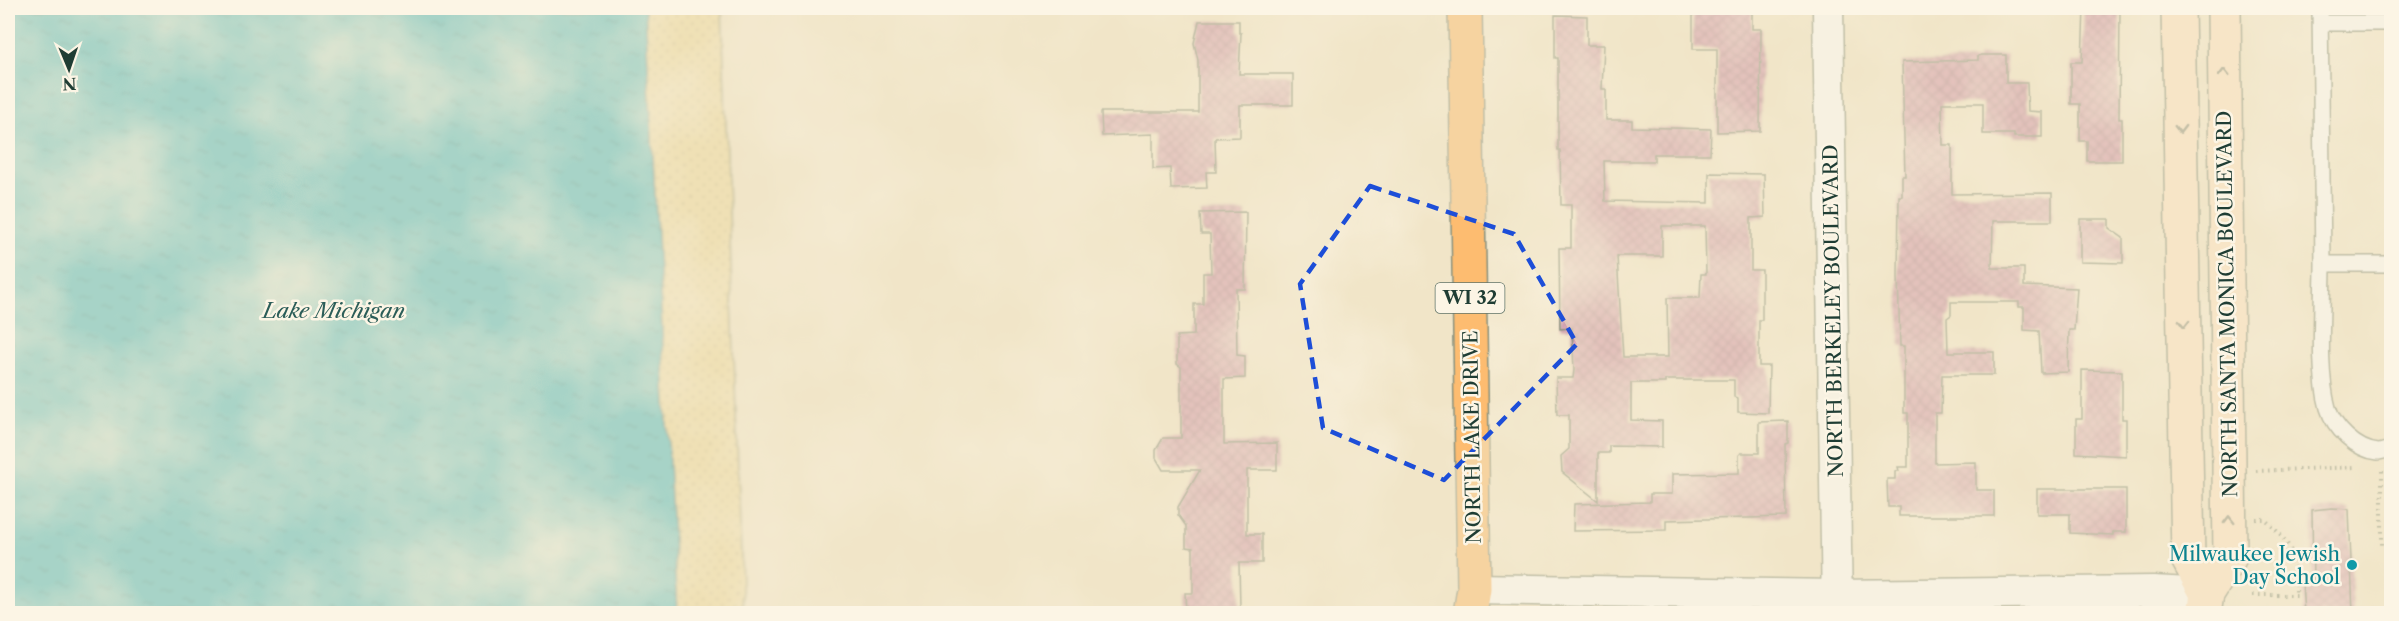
<svg xmlns="http://www.w3.org/2000/svg" width="2399" height="621" viewBox="0 0 2399 621" font-family="'Libre Caslon Text',serif">
<style>
.sand{fill:url(#sand-dots);stroke:#868c69;stroke-width:1.5}
.water{fill:url(#water-ripples);stroke:#377d7c;stroke-width:1.5}
.building{fill:url(#building-cross-hatch);fill-rule:evenodd}
.lines{fill:none;stroke-linecap:round;stroke-linejoin:round}
.lane-casing{stroke:#88917e;stroke-width:18}
.street-casing{stroke:#88917e;stroke-width:33}
.secondary-casing{stroke:#88917e;stroke-width:36}
.primary-casing{stroke:#88917e;stroke-width:36}
.path{stroke:#88917e;stroke-width:4;stroke-dasharray:1.5 4.5;stroke-linecap:butt}
.lane{stroke:#fff;stroke-width:15}
.street{stroke:#fff;stroke-width:30}
.secondary{stroke:#fee4c6;stroke-width:33}
.primary{stroke:#fdbc70;stroke-width:33}
.oneway{stroke:#8e907d}
.marked{fill:none;stroke:#1d4ed8;stroke-width:4.5;stroke-dasharray:12 8;stroke-linejoin:round}
.culture-dot{fill:#0f9aa8;stroke:#fcf5e5;stroke-width:2}
.labels{text-anchor:middle;dominant-baseline:central;stroke-width:5;stroke-linejoin:round;paint-order:stroke}
.shield{fill:#fcf5e5;stroke:#617469;stroke-width:1.5}
.shield-label{font-size:18px;font-weight:bold;fill:#1f3d34}
.street-label{font-size:20px;fill:#1f3d34;stroke:#fcf5e5}
.culture-label{font-size:20px;fill:#0d838f;stroke:#fcf5e5;text-anchor:end}
.water-label{font-size:21px;font-style:italic;fill:#2b5d58;stroke:#fcf5e5}
</style>
<defs>
<pattern id="sand-dots" width="8" height="8" patternUnits="userSpaceOnUse" patternTransform="scale(1.5)"><rect width="8" height="8" fill="#eeda9e"/><path d="M2 2h.1M6 6h.1" fill="none" stroke="#ccbc89" stroke-width="1.8" stroke-linecap="round"/></pattern>
<pattern id="water-ripples" width="26" height="14" patternUnits="userSpaceOnUse" patternTransform="scale(1.5)"><rect width="26" height="14" fill="#4fbdc5"/><path d="M2 4q2-2 4 0t4 0M15 11q2-2 4 0t4 0" fill="none" stroke="#419ba1"/></pattern>
<pattern id="building-cross-hatch" width="8" height="8" patternUnits="userSpaceOnUse" patternTransform="scale(1.5)"><rect width="8" height="8" fill="#d498ad"/><path d="M0 0l8 8M0 8l8-8" fill="none" stroke="#ab7d8e"/></pattern>
</defs>
<rect width="100%" height="100%" fill="#fcf5e5"/>
<filter id="ink" filterUnits="userSpaceOnUse"><feTurbulence type="fractalNoise" baseFrequency=".0167" numOctaves="2"/><feDisplacementMap in="SourceGraphic" scale="12" xChannelSelector="R" yChannelSelector="G"/><feConvolveMatrix kernelMatrix="1 2 1 2 8 2 1 2 1" color-interpolation-filters="sRGB"/></filter>
<filter id="wash" filterUnits="userSpaceOnUse"><feTurbulence type="fractalNoise" baseFrequency=".008" numOctaves="4" result="noise"/><feDisplacementMap in="SourceGraphic" scale="24" xChannelSelector="R" yChannelSelector="G"/><feGaussianBlur stdDeviation="1.35" result="paint"/><feColorMatrix in="noise" values="0 0 0 0 0 0 0 0 0 0 0 0 0 0 0 0 0 1.4 0 .05"/><feComposite in="paint" operator="in"/></filter>
<g filter="url(#wash)">
<rect width="100%" height="100%" fill="#f1e5c8"/>
<path class="sand" d="M 645,8 L 722,8 L 743,613 L 677,613 Z"/>
<path class="water" d="M 8,8 L 645,8 L 677,613 L 8,613 Z"/>
<g id="blocks">
<path class="building" d="M 1709,8 L 1752,8 L 1752,29 L 1761,29 L 1760,131 L 1717,132 L 1717,49 L 1693,49 L 1693,12 L 1710,13 Z
M 2084,8 L 2120,8 L 2119,119 L 2122,119 L 2122,161 L 2087,161 L 2087,141 L 2080,141 L 2080,104 L 2071,104 L 2071,62 L 2082,62 Z
M 1555,15 L 1587,16 L 1587,45 L 1604,45 L 1602,89 L 1606,89 L 1606,120 L 1632,120 L 1632,127 L 1711,129 L 1710,154 L 1654,154 L 1654,161 L 1604,161 L 1605,201 L 1709,203 L 1709,173 L 1764,174 L 1765,217 L 1751,218 L 1751,270 L 1762,270 L 1762,320 L 1759,320 L 1759,366 L 1769,366 L 1768,413 L 1738,412 L 1738,398 L 1734,397 L 1734,380 L 1665,380 L 1665,383 L 1631,383 L 1631,420 L 1662,421 L 1662,447 L 1609,446 L 1609,453 L 1598,453 L 1598,501 L 1562,472 L 1561,456 L 1569,449 L 1569,415 L 1557,415 L 1556,378 L 1573,378 L 1574,370 L 1572,328 L 1560,329 L 1559,248 L 1571,248 L 1571,205 L 1561,205 L 1560,150 L 1558,150 L 1558,58 L 1555,58 ZM 1662,226 L 1705,226 L 1706,274 L 1701,274 L 1700,298 L 1667,298 L 1668,357 L 1623,357 L 1617,256 L 1662,256 Z
M 1199,21 L 1239,21 L 1239,33 L 1241,33 L 1239,74 L 1293,74 L 1293,105 L 1240,105 L 1240,137 L 1215,138 L 1216,172 L 1206,172 L 1207,188 L 1171,189 L 1170,168 L 1153,169 L 1153,134 L 1102,136 L 1101,112 L 1198,112 L 1198,60 L 1194,43 Z
M 1982,55 L 2006,55 L 2006,83 L 2027,83 L 2028,111 L 2042,112 L 2042,137 L 2014,137 L 2014,134 L 1983,134 L 1983,103 L 1942,103 L 1943,145 L 1952,145 L 1952,194 L 2052,193 L 2052,221 L 1993,221 L 1992,268 L 2024,268 L 2024,286 L 2077,288 L 2074,330 L 2069,330 L 2068,372 L 2041,373 L 2039,331 L 2024,330 L 2024,307 L 2019,307 L 2019,302 L 1951,302 L 1951,315 L 1947,318 L 1948,352 L 1994,352 L 1994,375 L 1942,375 L 1941,413 L 1935,413 L 1935,463 L 1976,462 L 1976,490 L 1994,490 L 1994,516 L 1899,516 L 1899,507 L 1888,507 L 1887,479 L 1895,479 L 1895,471 L 1899,471 L 1898,467 L 1908,467 L 1908,413 L 1904,413 L 1904,346 L 1900,346 L 1898,275 L 1899,196 L 1902,196 L 1902,176 L 1905,176 L 1902,62 L 1978,60 L 1978,56 Z
M 1246,212 L 1245,289 L 1236,289 L 1237,355 L 1245,356 L 1245,378 L 1224,379 L 1224,444 L 1277,443 L 1277,470 L 1247,470 L 1247,534 L 1262,534 L 1262,563 L 1239,563 L 1240,608 L 1220,608 L 1220,614 L 1186,614 L 1185,593 L 1193,593 L 1193,548 L 1186,547 L 1186,526 L 1178,515 L 1178,507 L 1200,470 L 1163,470 L 1156,458 L 1156,450 L 1163,438 L 1181,438 L 1181,367 L 1177,364 L 1177,336 L 1194,335 L 1194,304 L 1203,304 L 1203,273 L 1211,273 L 1210,234 L 1201,234 L 1200,213 Z
M 2080,219 L 2109,219 L 2109,228 L 2123,238 L 2123,263 L 2080,262 Z
M 2082,370 L 2122,371 L 2122,419 L 2126,419 L 2126,456 L 2076,453 L 2076,419 L 2082,419 Z
M 1788,421 L 1788,443 L 1785,444 L 1786,517 L 1666,520 L 1666,530 L 1573,531 L 1574,504 L 1650,502 L 1650,494 L 1672,494 L 1672,474 L 1739,473 L 1739,455 L 1741,453 L 1759,453 L 1759,422 Z
M 2037,489 L 2126,489 L 2126,532 L 2113,532 L 2113,535 L 2070,533 L 2070,514 L 2037,514 Z
M 2332,508 L 2349,509 L 2353,614 L 2304,614 L 2302,582 L 2313,582 L 2312,510 Z"/>
</g>
</g>
<g filter="url(#ink)">
<use href="#blocks" fill-opacity="0" stroke="#88917e" stroke-width="1.5"/>
<g class="lines">
<defs>
<path id="lane" d="M 2320,8 L 2323,264 L 2392,264
M 2322,23 L 2392,23
M 2323,264 C 2323,306 2317,369 2328,408 C 2334,428 2356,450 2378,452 C 2382,452 2388,449 2392,449"/>
<path id="street" d="M 1828,8 L 1837,613
M 1474,589 L 1837,595 L 2153,591 L 2207,594"/>
<path id="secondary" d="M 2178,8 L 2188,559 L 2207,594
M 2204,614 L 2207,594 L 2230,557 L 2224,8"/>
<path id="primary" d="M 1465,8 L 1474,589 L 1470,614"/>
</defs>
<use href="#lane" class="lane-casing"/>
<use href="#street" class="street-casing"/>
<use href="#secondary" class="secondary-casing"/>
<use href="#primary" class="primary-casing"/>
<path class="path" d="M 2256,471 L 2356,467
M 2382,471 L 2382,546
M 2256,519 L 2264,519 C 2294,545 2297,557 2296,595
M 2253,595 L 2298,595"/>
<use href="#lane" class="lane"/>
<use href="#street" class="street"/>
<use href="#secondary" class="secondary"/>
<use href="#primary" class="primary"/>
</g>
<defs><path id="oneway-chevron" d="M-2-3.5L2.5 0L-2 3.5" fill="none" stroke-width="1.6" stroke-linecap="round" stroke-linejoin="round" transform="scale(1.5)"/></defs>
<g class="oneway">
<use href="#oneway-chevron" transform="translate(2224 73) rotate(-91)"/>
<use href="#oneway-chevron" transform="translate(2180 129) rotate(89)"/>
<use href="#oneway-chevron" transform="translate(2184 324) rotate(89)"/>
<use href="#oneway-chevron" transform="translate(2229 520) rotate(-91)"/>
</g>
</g>
<path d="M0 0H2399V621H0ZM 1370,186 L 1514,234 L 1577,344 L 1444,480 L 1323,428 L 1300,284 Z" fill="#f1e5c8" fill-opacity=".55" fill-rule="evenodd"/>
<path class="marked" d="M 1370,186 L 1514,234 L 1577,344 L 1444,480 L 1323,428 L 1300,284 Z"/>
<circle class="culture-dot" cx="2352" cy="565" r="6"/>
<g class="labels">
<rect class="shield" x="1435.5" y="283" width="69" height="30" rx="4.5"/>
<g class="shield-label">
<text x="1470" y="298">WI 32</text>
</g>
<g class="street-label">
<text transform="translate(2227 304) rotate(-91)">NORTH SANTA MONICA BOULEVARD</text>
<text transform="translate(1833 311) rotate(-91)">NORTH BERKELEY BOULEVARD</text>
<text transform="translate(1472 437) rotate(-91)">NORTH LAKE DRIVE</text>
</g>
<g class="culture-label">
<text x="2340" y="554">Milwaukee Jewish<tspan x="2340" dy="23">Day School</tspan></text>
</g>
<g class="water-label">
<text x="334" y="310">Lake Michigan</text>
</g>
</g>
<rect width="2399" height="621" fill="none" stroke="#fcf5e5" stroke-width="30"/>
<g transform="translate(69 69) rotate(178)" stroke="#fcf5e5" stroke-width="4.5" paint-order="stroke">
<path d="M0-4.5L10 22L0 15L-10 22Z" fill="#1f3d34"/>
<text y="-9" font-size="16" font-weight="bold" text-anchor="middle" fill="#1f3d34">N</text>
</g>
</svg>
